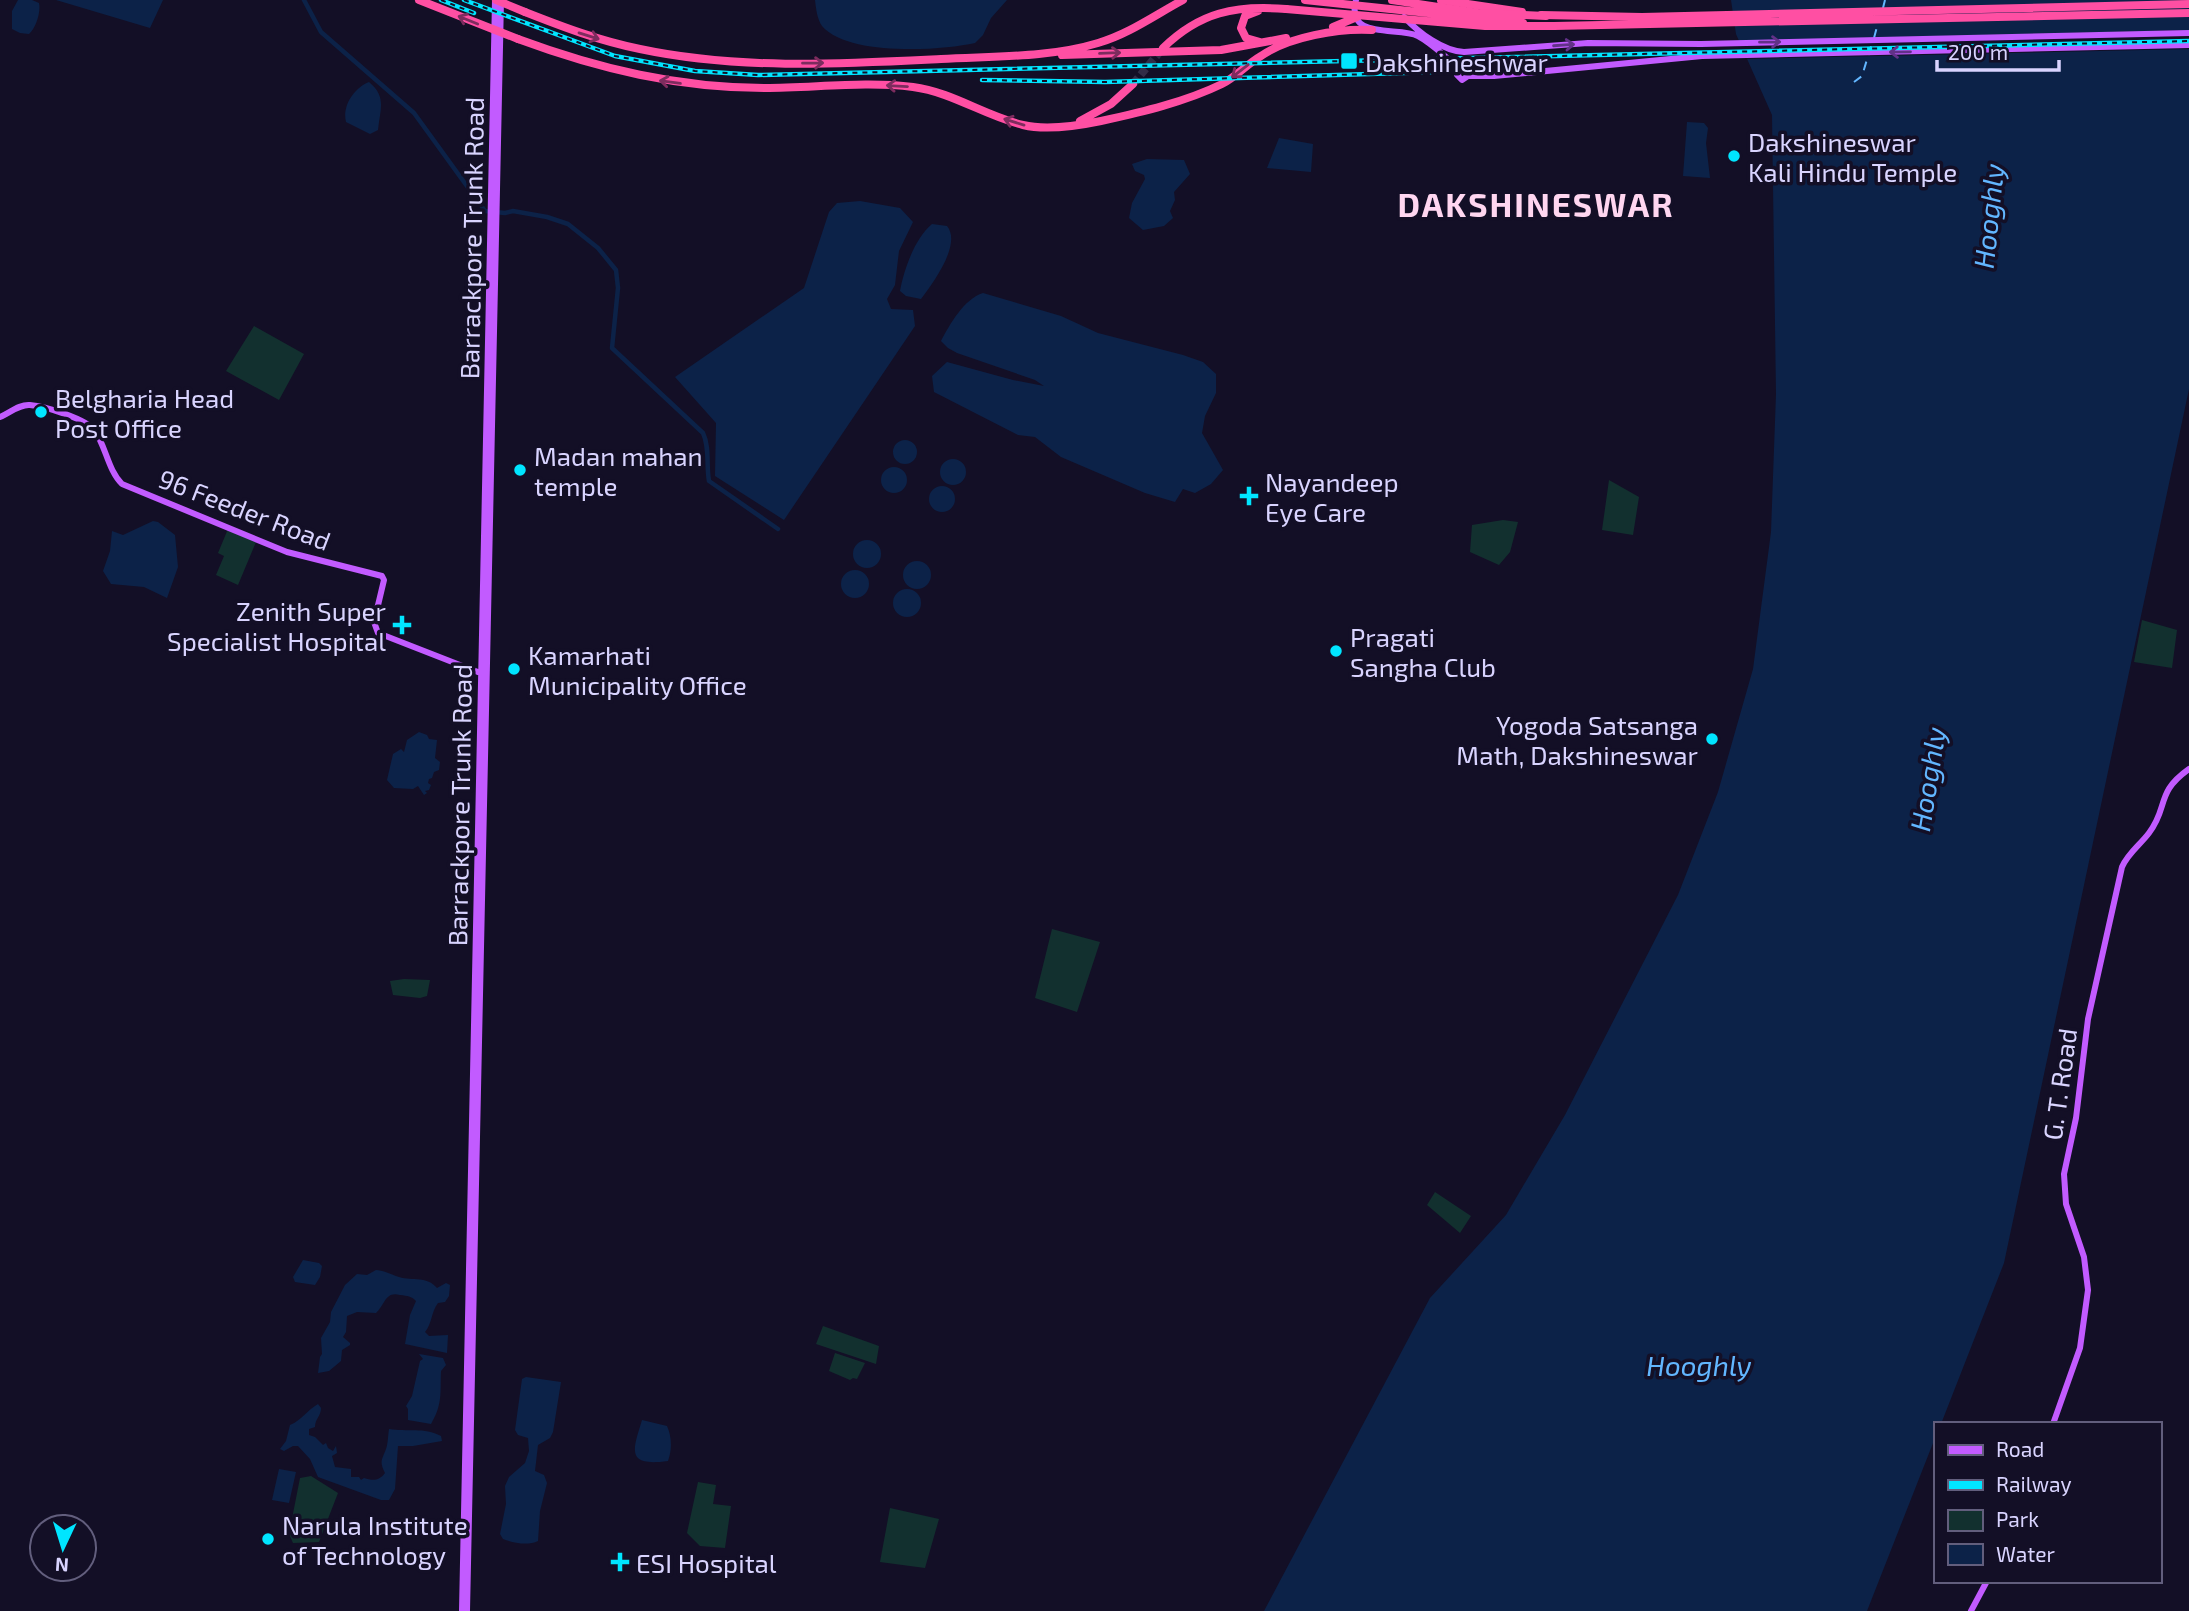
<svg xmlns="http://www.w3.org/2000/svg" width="2189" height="1611" viewBox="0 0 2189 1611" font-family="'Exo 2',sans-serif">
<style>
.green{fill:#12302f}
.water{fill:#0c2248}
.pier{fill:#130f26}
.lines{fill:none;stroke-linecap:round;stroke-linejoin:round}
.canal{stroke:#0c2248;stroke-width:4.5}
.ferry{stroke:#62b6ff;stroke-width:2;stroke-dasharray:9 7;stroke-linecap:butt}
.highway-tunnel{stroke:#312d47;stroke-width:8;stroke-dasharray:8 4;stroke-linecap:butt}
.primary{stroke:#c25bff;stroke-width:6}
.highway{stroke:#ff4fa3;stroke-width:8}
.rail-casing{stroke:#00e5ff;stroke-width:4.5}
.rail{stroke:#130f26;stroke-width:2;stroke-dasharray:5;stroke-linecap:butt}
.highway-bridge{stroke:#ff4fa3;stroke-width:8}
.oneway{stroke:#7d2c5e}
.oneway2{stroke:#623188}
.poi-dot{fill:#00e5ff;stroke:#130f26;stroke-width:2.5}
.labels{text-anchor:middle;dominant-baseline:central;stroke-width:7;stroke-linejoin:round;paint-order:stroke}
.poi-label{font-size:26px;fill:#d9d4ff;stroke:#130f26;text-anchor:start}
.street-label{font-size:26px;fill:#d9d4ff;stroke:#130f26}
.water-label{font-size:28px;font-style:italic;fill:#62b6ff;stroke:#130f26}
.district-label{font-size:33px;font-weight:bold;letter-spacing:2px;fill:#ffd6f0;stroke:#130f26}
</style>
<rect width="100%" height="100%" fill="#130f26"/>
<path class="green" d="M 254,326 L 304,354 L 279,400 L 226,371 Z
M 1609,480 L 1639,497 L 1633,535 L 1602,530 Z
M 1503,520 L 1518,522 L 1510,552 L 1499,565 L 1470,552 L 1472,525 Z
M 228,529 L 256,542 L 238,585 L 216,575 L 224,556 L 218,553 Z
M 2142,620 L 2177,630 L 2172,668 L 2134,662 Z
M 1052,929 L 1100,942 L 1077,1012 L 1035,998 Z
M 404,979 L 430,980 L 427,996 L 420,998 L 393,995 L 390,981 Z
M 1435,1192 L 1471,1216 L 1460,1233 L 1427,1205 Z
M 823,1326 L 879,1346 L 876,1364 L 816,1344 Z
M 835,1353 L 865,1363 L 857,1379 L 853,1378 L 850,1380 L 829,1371 Z
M 311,1476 L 338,1493 L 319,1542 L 293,1543 L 289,1534 L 300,1478 Z
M 698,1482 L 716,1485 L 713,1504 L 731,1506 L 725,1548 L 700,1546 L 687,1533 Z
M 890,1508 L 939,1519 L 925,1568 L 880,1562 Z"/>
<path class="water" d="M 18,0 L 32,0 L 39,3 C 41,12 36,28 29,34 L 20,33 L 12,29 L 12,11 Z
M 56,0 L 163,0 L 150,28 Z
M 815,0 L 1007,0 L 991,18 L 983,35 L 975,43 C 939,51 848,56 822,26 C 817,19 816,8 815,0 Z
M 1731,0 L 2189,0 L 2189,389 L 2004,1263 L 1941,1424 L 1935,1424 L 1935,1438 L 1867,1611 L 1264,1611 L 1430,1298 L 1506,1215 L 1565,1115 L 1678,895 L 1718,792 L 1753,669 L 1771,532 L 1776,394 L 1772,115 L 1736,34 Z
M 369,82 C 387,97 380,109 378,130 L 370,134 L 346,122 C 342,106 354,88 369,82 Z
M 1687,122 L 1704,123 L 1708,128 L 1706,143 L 1710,178 L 1683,176 Z
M 1279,138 L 1313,144 L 1311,172 L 1267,168 Z
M 1147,159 L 1184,160 L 1190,174 L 1174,192 L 1175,200 L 1170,211 L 1173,218 L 1164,226 L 1143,230 L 1129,218 L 1132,203 L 1145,179 L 1144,175 L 1135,171 L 1132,164 Z
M 860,201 L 900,208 L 913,222 L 899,251 L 895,285 L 887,299 L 891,309 L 913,310 L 915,326 L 784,520 L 715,476 L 716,423 L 675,377 L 804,288 L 829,212 L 837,203 Z
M 932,224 L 947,226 C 962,244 933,283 921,299 L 906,296 L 900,291 C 904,269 915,238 932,224 Z
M 983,293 L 1061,316 L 1098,333 L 1183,355 L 1203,362 L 1216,374 L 1216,393 L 1205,416 L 1202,433 L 1223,470 L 1211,484 L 1195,493 L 1183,489 L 1175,502 L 1145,493 L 1061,457 L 1035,437 L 1018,435 L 934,392 L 932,376 L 947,362 L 1013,380 L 1044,386 L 1035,380 L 957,353 L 948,348 L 941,341 C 950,324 964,299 983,293 Z
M893 452a12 12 0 1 1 24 0a12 12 0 1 1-24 0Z
M940 472a13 13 0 1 1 26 0a13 13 0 1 1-26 0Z
M881 480a13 13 0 1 1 26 0a13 13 0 1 1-26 0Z
M929 499a13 13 0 1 1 26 0a13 13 0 1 1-26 0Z
M 153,521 L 158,522 L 175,535 L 178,567 L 167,598 L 144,587 L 111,584 L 103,571 L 110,551 L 112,531 L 123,535 Z
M853 554a14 14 0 1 1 28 0a14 14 0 1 1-28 0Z
M903 575a14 14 0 1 1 28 0a14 14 0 1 1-28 0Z
M841 584a14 14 0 1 1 28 0a14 14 0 1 1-28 0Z
M893 603a14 14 0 1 1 28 0a14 14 0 1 1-28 0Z
M 419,732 L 427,735 L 429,739 L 437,740 L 435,758 L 440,762 L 439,770 L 434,772 L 432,778 L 429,779 L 428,783 L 431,785 L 429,790 L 425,791 L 427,793 L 424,795 L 418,786 L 413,789 L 394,788 L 387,780 L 393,754 L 401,749 L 404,752 L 407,740 Z
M 303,1260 L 319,1263 L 322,1266 L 320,1277 L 315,1285 L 295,1282 L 293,1277 Z
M 376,1270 C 385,1271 390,1274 399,1277 C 413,1281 427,1276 437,1288 L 446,1283 L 450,1285 L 449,1296 L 445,1302 L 438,1303 C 431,1312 432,1324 425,1332 L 429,1336 L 448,1335 L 447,1353 L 405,1344 L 410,1315 L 416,1301 C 411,1296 408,1296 400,1295 C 385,1291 385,1305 376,1313 L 357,1312 L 347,1316 L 346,1332 L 343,1337 L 350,1343 L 350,1345 L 342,1350 L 341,1361 L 329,1371 L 318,1373 L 320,1357 L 322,1354 L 321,1338 L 330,1322 L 331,1312 L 345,1285 L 357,1274 L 367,1275 Z
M 419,1354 L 443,1358 L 446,1365 L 441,1371 C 440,1392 443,1404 431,1424 L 408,1420 L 408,1409 L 406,1406 L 412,1396 L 420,1361 L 423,1359 Z
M 526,1377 L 561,1382 L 553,1432 L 550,1438 L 538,1445 L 535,1471 L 544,1475 L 547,1483 L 540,1511 L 538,1541 C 528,1546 513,1543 503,1539 L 500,1534 L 506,1504 L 505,1486 L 509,1477 L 525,1463 L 529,1451 L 528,1438 L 518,1435 L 515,1430 L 522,1379 Z
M 318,1404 L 321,1408 C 321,1416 315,1419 315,1427 L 309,1429 L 309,1435 L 315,1437 L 323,1445 L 326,1443 L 328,1448 L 333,1451 L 336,1446 L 337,1453 L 332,1456 L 335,1467 L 351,1469 L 351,1477 L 359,1477 L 361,1480 L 364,1478 C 373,1481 379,1481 385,1473 C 379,1461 382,1460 386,1449 C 388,1444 388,1435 389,1429 C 407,1432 424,1427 441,1436 L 442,1441 L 413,1446 L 398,1446 L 395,1489 L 389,1500 L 381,1500 L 318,1477 L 310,1459 L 298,1446 L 293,1446 L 284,1451 L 280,1449 L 286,1441 L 290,1425 C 302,1420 306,1411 318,1404 Z
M 642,1420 L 667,1426 C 672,1437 672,1450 668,1461 C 625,1467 633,1450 642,1420 Z
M 279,1469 L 296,1472 L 289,1503 L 272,1500 Z"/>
<path class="pier" d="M 2189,30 L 2189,49 L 1744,59 L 1736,41 Z"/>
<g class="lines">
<path class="canal" d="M 304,0 L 321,32 L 414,113 L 485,211 L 505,213 L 513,211 L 547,217 L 568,224 L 598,248 L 616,270 L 618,288 L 612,348 L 703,433 C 710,448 706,465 709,481 L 778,529"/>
<path class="ferry" d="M 1883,8 L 1885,0
M 1874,38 L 1878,23
M 1854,82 L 1862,76 L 1872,43"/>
<path class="highway-tunnel" d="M 1133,84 L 1163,48"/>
<path class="primary" d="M 1356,0 C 1345,41 1399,26 1418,36 C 1435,45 1447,60 1463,70
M 1404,17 C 1419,33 1443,51 1464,52 L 1588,43 L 1701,44 L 2189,33
M 1461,70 L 1457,75 L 1462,80 L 1468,76 L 1494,76 L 1702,56 L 2189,45
M 0,417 C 10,413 19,404 30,405 C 44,406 87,419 95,431 C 106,447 108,470 122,484 L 287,552 L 382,576 L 384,580 L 374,622 L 378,633 L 483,674
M 2053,1424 L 2080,1348 L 2088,1290 L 2084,1257 L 2066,1204 L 2064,1174 L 2076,1118 L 2088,1019 L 2122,867 C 2128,853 2140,845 2149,833 C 2169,807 2155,793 2189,769
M 462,1611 L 495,0
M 467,1611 L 501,0
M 1971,1611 L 1987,1581"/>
<path class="highway" d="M 1441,0 L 1522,12
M 1258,11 L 1245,16 L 1241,28 L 1246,38 L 1260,42
M 525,12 C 563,27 600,41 640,49 C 739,70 841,64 941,59 C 992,56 1049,58 1098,43 C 1129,34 1155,15 1183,0
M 1541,15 L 1642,17 L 2189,4
M 1554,26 L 2189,13
M 1333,27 L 1357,17
M 518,39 C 599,69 679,88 765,88 C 814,88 865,81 913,87 C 952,92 985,116 1023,125 C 1047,131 1077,126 1101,121 C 1142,112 1185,102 1222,84 C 1236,77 1247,64 1261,56 C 1288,37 1339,28 1372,30
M 1163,48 C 1200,12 1235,5 1286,9
M 1062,55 L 1221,50 L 1286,38
M 1080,121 L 1111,104 L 1133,84"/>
<defs>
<path id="rail" d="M 441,0 L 474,13
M 464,0 L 615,56 L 695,71 L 758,75 L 2189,41
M 982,80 L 1105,82 L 1436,72"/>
</defs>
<use href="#rail" class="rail-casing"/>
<use href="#rail" class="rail"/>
<path class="highway-bridge" d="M 419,0 L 518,39
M 496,0 L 525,12
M 1305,0 L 1523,23
M 1392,0 L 1478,13 L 1546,16
M 1286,9 L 1485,26 L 1554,26"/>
</g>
<defs><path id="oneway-shaft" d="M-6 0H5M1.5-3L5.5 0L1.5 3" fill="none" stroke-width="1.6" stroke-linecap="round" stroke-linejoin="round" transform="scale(1.75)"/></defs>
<g class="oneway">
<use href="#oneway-shaft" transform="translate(468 20) rotate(-158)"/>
<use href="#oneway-shaft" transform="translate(589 36) rotate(17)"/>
<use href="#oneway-shaft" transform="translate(1110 53) rotate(-2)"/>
<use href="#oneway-shaft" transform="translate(813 63) rotate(-1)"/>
<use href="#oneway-shaft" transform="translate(1240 71) rotate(142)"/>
<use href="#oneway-shaft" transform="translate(670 82) rotate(-172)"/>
<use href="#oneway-shaft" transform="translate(897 86) rotate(-177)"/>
<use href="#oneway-shaft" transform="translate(1014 122) rotate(-163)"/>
</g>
<g class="oneway2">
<use href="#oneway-shaft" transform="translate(1770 42) rotate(-1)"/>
<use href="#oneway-shaft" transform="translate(1564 45) rotate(-4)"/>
<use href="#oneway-shaft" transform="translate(1900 52) rotate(179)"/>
</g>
<g class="poi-dot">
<rect x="1340" y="52" width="18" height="18" rx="3.5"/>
<circle cx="1734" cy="156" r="7"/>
<circle cx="41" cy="412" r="7"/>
<circle cx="520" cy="470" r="7"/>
<path d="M1245.5 485.5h7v7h7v7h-7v7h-7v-7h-7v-7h7z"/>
<path d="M398.5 614.5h7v7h7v7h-7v7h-7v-7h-7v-7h7z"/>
<circle cx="1336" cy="651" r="7"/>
<circle cx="514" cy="669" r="7"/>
<circle cx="1712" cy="739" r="7"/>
<circle cx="268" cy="1539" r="7"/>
<path d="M616.5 1551.5h7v7h7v7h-7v7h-7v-7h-7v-7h7z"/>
</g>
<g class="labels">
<g class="poi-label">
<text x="1365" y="61">Dakshineshwar</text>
<text x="1748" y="141">Dakshineswar<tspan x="1748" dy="30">Kali Hindu Temple</tspan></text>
<text x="55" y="397">Belgharia Head<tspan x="55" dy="30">Post Office</tspan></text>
<text x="534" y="455">Madan mahan<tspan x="534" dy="30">temple</tspan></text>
<text x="1265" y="481">Nayandeep<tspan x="1265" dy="30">Eye Care</tspan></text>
<text x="386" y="610" text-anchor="end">Zenith Super<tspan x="386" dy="30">Specialist Hospital</tspan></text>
<text x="1350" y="636">Pragati<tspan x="1350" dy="30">Sangha Club</tspan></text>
<text x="528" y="654">Kamarhati<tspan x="528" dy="30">Municipality Office</tspan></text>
<text x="1698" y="724" text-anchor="end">Yogoda Satsanga<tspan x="1698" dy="30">Math, Dakshineswar</tspan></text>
<text x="282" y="1524">Narula Institute<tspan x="282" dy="30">of Technology</tspan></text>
<text x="636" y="1562">ESI Hospital</text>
</g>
<g class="street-label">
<text transform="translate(471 238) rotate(-89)">Barrackpore Trunk Road</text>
<text transform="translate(245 509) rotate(21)">96 Feeder Road</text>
<text transform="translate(459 805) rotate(-89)">Barrackpore Trunk Road</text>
<text transform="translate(2059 1084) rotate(-82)">G. T. Road</text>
</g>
<g class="water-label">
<text transform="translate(1988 216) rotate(-84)">Hooghly</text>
<text transform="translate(1927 779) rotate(-81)">Hooghly</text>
<text x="1699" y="1365">Hooghly</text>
</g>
<g class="district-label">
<text x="1536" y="204">DAKSHINESWAR</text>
</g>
</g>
<rect x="1934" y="1422" width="228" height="161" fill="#130f26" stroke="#625e7d" stroke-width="2"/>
<rect x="1948" y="1445" width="35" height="10" fill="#c25bff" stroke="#625e7d" stroke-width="2"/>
<text x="1996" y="1457" font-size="21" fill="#d9d4ff">Road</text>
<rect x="1948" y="1480" width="35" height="10" fill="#00e5ff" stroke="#625e7d" stroke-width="2"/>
<text x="1996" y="1492" font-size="21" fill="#d9d4ff">Railway</text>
<rect x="1948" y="1510" width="35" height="21" fill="#12302f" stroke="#625e7d" stroke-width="2"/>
<text x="1996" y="1527" font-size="21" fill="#d9d4ff">Park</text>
<rect x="1948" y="1544" width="35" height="21" fill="#0c2248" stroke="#625e7d" stroke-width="2"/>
<text x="1996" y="1562" font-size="21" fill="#d9d4ff">Water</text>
<g transform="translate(63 1548) rotate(184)"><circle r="33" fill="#130f26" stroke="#625e7d" stroke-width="2"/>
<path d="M0-5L12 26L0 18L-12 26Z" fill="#00e5ff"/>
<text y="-10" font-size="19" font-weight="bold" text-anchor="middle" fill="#d9d4ff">N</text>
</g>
<path d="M1937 60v10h122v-10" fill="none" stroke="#d9d4ff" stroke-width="3.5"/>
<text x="1948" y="60" font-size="21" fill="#d9d4ff" stroke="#130f26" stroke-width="5" paint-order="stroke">200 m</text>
</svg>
